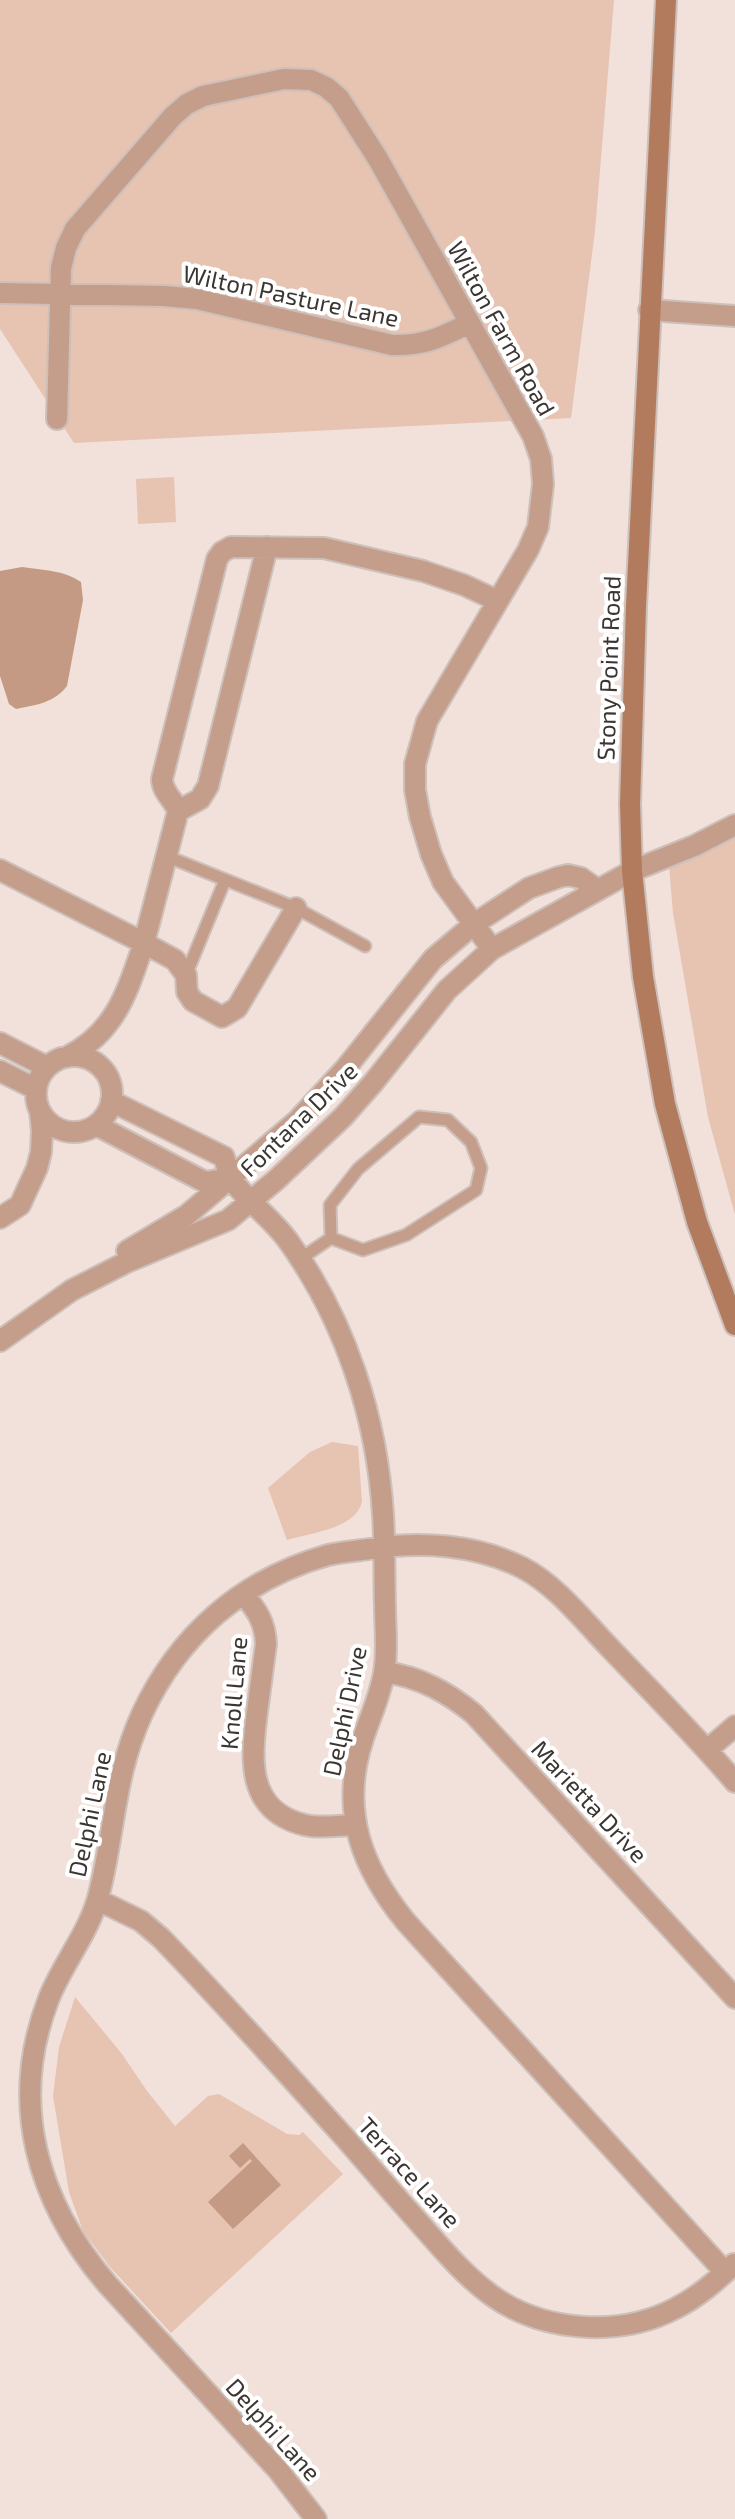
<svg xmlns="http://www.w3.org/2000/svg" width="735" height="2519" viewBox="0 0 735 2519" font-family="'Exo 2',sans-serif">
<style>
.green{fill:#e7c3b1}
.water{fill:#c49a84}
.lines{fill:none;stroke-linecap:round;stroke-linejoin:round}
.service-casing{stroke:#cdbfb9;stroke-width:15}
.minor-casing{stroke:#cdbfb9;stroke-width:24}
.secondary-casing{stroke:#cdbfb9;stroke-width:24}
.service{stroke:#c59e8b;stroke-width:11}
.minor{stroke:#c59e8b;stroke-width:20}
.secondary{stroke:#b37b5e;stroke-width:20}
.labels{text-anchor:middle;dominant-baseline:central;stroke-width:8;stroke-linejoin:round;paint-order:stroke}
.street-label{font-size:24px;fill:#3c3633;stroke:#fff}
</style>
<rect width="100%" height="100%" fill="#f1e1da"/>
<path class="green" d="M 0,0 L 614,0 L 595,231 L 571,418 L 74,443 L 0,329 Z
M 174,477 L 176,522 L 138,524 L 136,479 Z
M 735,819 L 735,1215 L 708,1117 L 673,913 L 668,854 Z
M 332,1442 L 358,1446 L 362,1502 C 355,1529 310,1533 287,1540 L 268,1488 L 310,1452 Z
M 75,1997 L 122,2054 L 147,2091 L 175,2126 L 208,2096 L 219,2094 L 287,2134 L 299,2135 L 303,2132 L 343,2174 L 171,2333 L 110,2267 L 83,2231 L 69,2192 L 53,2096 L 59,2047 Z"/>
<path class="water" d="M 22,567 C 42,570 64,570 81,582 L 83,600 L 67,686 C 54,703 36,705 16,709 L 9,704 L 0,676 L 0,571 Z
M 243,2143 L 281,2185 L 233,2229 L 208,2202 L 252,2161 L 250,2159 L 240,2168 L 229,2156 Z"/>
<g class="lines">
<defs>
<path id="service" d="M 166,856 L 296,908 L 365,946
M 186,975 L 225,880
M 419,1117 L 448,1120 L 471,1142 L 481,1168 L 476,1190 L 406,1235 L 363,1250 L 331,1238 L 330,1205 L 358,1169 Z
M 300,1259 L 331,1238"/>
<path id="minor" d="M 0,293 L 164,296 L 197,299 L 392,345 C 425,346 441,337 470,323
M 649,310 L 735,316
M 57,419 L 61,268 L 66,248 L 75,229 L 173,116 L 187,104 L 203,96 L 284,79 L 311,80 L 326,87 L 339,98 L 378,159 L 533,436 L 541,459 L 543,484 L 538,527 L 528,550 L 427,721 L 415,764 L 415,790 L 420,817 L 431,854 L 443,882 L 492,949
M 178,811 L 200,799 L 208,786 L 267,547
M 0,870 L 144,943 C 127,992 116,1032 67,1057
M 296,908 L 237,1008 L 222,1017 L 193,1001 L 187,992 L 186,975 L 175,960 L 144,943 L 178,811 C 174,800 162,792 162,779 L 217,559 L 222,552 L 231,547 L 324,548 L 423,571 L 464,585 L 498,601
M 0,1043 L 47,1067
M36 1094a38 38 0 1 1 76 0a38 38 0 1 1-76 0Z
M 0,1071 L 36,1089
M 111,1101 L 224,1157 C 226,1164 228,1174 232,1180 C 248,1202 273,1219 289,1242 C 346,1322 377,1418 383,1515 C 385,1545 384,1576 385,1606 C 385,1628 388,1651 384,1673 C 380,1697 369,1719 362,1742 C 340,1812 362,1868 406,1922 L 725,2272
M 96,1125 L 205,1182 L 230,1178
M 0,1218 L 20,1205 L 37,1168 L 41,1152 L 42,1131 L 40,1111
M 127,1251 L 187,1215 L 298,1120 L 345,1069 L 433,959 L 474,924 L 529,888 L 559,877 L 568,875 L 581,878 L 598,890
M 0,1341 L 72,1290 L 127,1262 L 228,1220 L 276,1180 L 343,1117 L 373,1083 L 447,990 L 492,949 L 632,871 L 694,846 L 735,825
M 243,1594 C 257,1610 265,1622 266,1644 C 263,1667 260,1690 257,1712 C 251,1759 246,1811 305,1825 C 321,1829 339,1825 355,1825
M 385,1672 C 420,1677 447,1692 474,1714 L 735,1998
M 707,1750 L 735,1726
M 98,1900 L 141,1921 L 161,1938 C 224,2003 285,2071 346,2139 C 371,2168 396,2197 422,2226 C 443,2250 465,2276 491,2295 C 542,2332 620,2338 676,2308 C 698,2297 716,2281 734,2264
M 316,2519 L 278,2470 L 108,2285 C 37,2202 8,2103 49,1998 C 63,1963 90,1931 99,1894 C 115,1831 114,1775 142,1714 C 179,1634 243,1579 328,1555 C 342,1552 356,1551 369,1549 C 420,1541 476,1544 523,1568 C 557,1586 583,1620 609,1647 C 651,1691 695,1735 735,1782"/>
<path id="secondary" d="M 666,0 L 636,606 L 630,804 L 632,871 L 643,977 L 665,1104 L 697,1222 L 735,1325"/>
</defs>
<use href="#service" class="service-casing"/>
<use href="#minor" class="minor-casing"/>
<use href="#secondary" class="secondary-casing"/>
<use href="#service" class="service"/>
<use href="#minor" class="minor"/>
<use href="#secondary" class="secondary"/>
</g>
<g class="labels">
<g class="street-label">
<text transform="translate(291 295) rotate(12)">Wilton Pasture Lane</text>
<text transform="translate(502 328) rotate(61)">Wilton Farm Road</text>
<text transform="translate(608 668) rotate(-88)">Stony Point Road</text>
<text transform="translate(298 1119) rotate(-44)">Fontana Drive</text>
<text transform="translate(233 1693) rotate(-85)">Knoll Lane</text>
<text transform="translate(344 1711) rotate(-78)">Delphi Drive</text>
<text transform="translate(590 1801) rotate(47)">Marietta Drive</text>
<text transform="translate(89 1814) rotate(-78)">Delphi Lane</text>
<text transform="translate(410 2172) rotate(48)">Terrace Lane</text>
<text transform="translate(274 2429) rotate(48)">Delphi Lane</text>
</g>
</g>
</svg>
